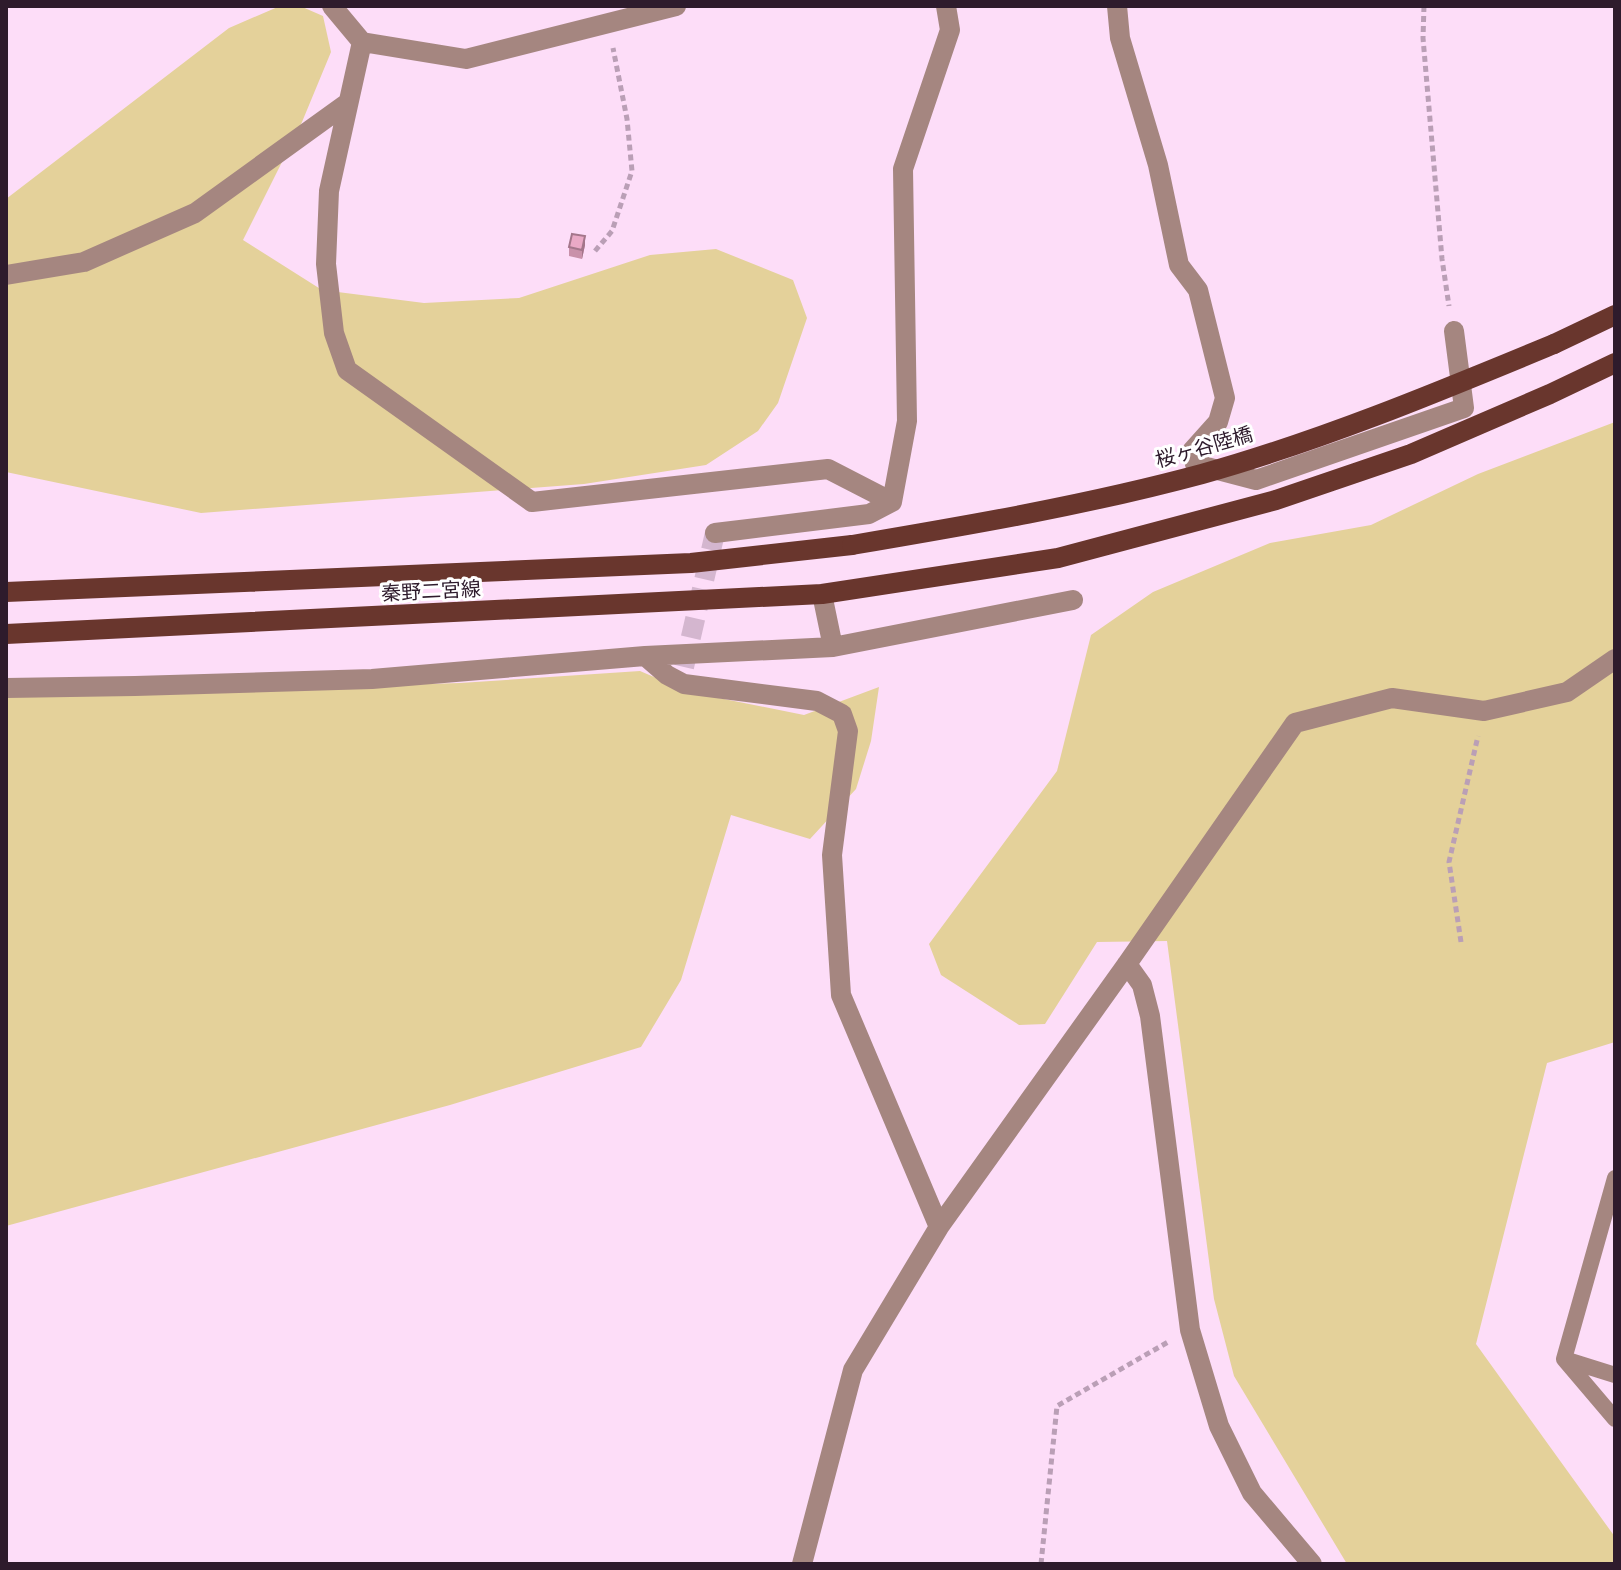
<svg xmlns="http://www.w3.org/2000/svg" width="1621" height="1570" viewBox="0 0 1621 1570" font-family="'Fira Sans','Noto Sans JP',sans-serif">
<style>
.green{fill:#e4d19a}
.lines{fill:none;stroke-linecap:round;stroke-linejoin:round}
.minor-tunnel{stroke:#d4b6cf;stroke-width:20;stroke-dasharray:20 10;stroke-linecap:butt}
.path{stroke:#ba9fb6;stroke-width:5;stroke-dasharray:6 4;stroke-linecap:butt}
.service{stroke:#a58680;stroke-width:16}
.minor{stroke:#a58680;stroke-width:20}
.primary{stroke:#69362d;stroke-width:20}
.primary-bridge{stroke:#69362d;stroke-width:20}
.wall{fill:#c991aa}
.shaded-wall{fill:#a4768b}
.building{fill:#eaa9c6;stroke:#a4768b;stroke-width:2}
.labels{text-anchor:middle;dominant-baseline:central;stroke-width:6;stroke-linejoin:round;paint-order:stroke}
.street-label{font-size:20px;fill:#2e1b2c;stroke:#fff}
</style>
<rect width="100%" height="100%" fill="#fdddf8"/>
<path class="green" d="M 280,6 L 300,6 L 323,16 L 331,52 L 302,122 L 243,240 L 322,290 L 424,303 L 519,298 L 650,255 L 716,249 L 793,280 L 807,318 L 778,403 L 758,431 L 706,465 L 584,484 L 201,513 L 6,472 L 6,199 L 229,28 Z
M 1615,422 L 1615,1042 L 1547,1063 L 1476,1344 L 1615,1537 L 1615,1564 L 1347,1564 L 1234,1376 L 1214,1299 L 1167,941 L 1097,942 L 1045,1024 L 1019,1025 L 941,975 L 929,944 L 1057,771 L 1091,635 L 1153,592 L 1270,543 L 1371,525 L 1478,474 Z
M 640,671 L 689,692 L 804,715 L 879,687 L 871,741 L 856,789 L 810,839 L 731,815 L 681,980 L 641,1047 L 450,1105 L 6,1226 L 6,697 L 460,683 Z"/>
<g class="lines">
<path class="minor-tunnel" d="M 684,667 L 715,533"/>
<path class="path" d="M 1424,6 L 1423,38 L 1442,259 L 1449,306
M 595,251 L 612,231 L 632,171 L 627,119 L 613,48
M 1461,942 L 1449,862 L 1478,736
M 1041,1564 L 1057,1406 L 1168,1342"/>
<path class="service" d="M 1615,1178 L 1564,1359 L 1615,1419
M 1564,1359 L 1615,1375"/>
<path class="minor" d="M 332,6 L 362,42 L 466,59 L 676,6
M 1117,6 L 1120,38 L 1158,165 L 1179,265 L 1198,290 L 1225,398 L 1218,422 L 1192,451 L 1195,464 L 1256,480 L 1464,408 L 1454,331
M 362,42 L 329,191 L 326,264 L 334,333 L 347,370 L 532,502 L 828,469 L 892,502
M 6,275 L 84,262 L 195,213 L 346,104
M 892,502 L 907,421 L 903,169 L 950,30 L 946,6
M 715,533 L 869,514 L 892,502
M 822,594 L 833,647
M 645,656 L 667,675 L 684,684 L 817,701 L 842,714 L 848,731 L 832,855 L 841,995 L 939,1227
M 6,688 L 135,686 L 372,679 L 645,656 L 833,647 L 1073,600
M 1127,964 L 1142,985 L 1150,1016 L 1190,1330 L 1219,1426 L 1252,1493 L 1312,1564
M 802,1564 L 853,1370 L 939,1227 L 1127,964 L 1295,723 L 1392,698 L 1484,711 L 1567,692 L 1615,659"/>
<path class="primary" d="M 1554,344 L 1615,315
M 6,592 L 691,563 L 852,545
M 6,634 L 822,594 L 1058,558 L 1276,500 L 1411,454 L 1550,394 L 1615,363"/>
<path class="primary-bridge" d="M 852,545 C 970,525 1087,505 1202,474 C 1323,440 1438,392 1554,344"/>
</g>
<path class="wall" d="M 585,245 L 582,259 L 569,256 L 569,247 Z"/>
<path class="shaded-wall" d="M 585,236 L 585,245 L 582,259 L 582,250 Z"/>
<path class="building" d="M 572,234 L 585,236 L 582,250 L 569,247 Z"/>
<g class="labels">
<g class="street-label">
<text transform="translate(1204 447) rotate(-16)">桜ヶ谷陸橋</text>
<text transform="translate(431 591) rotate(-3)">秦野二宮線</text>
</g>
</g>
<rect width="1621" height="1570" fill="none" stroke="#2e1b2c" stroke-width="16"/>
</svg>
